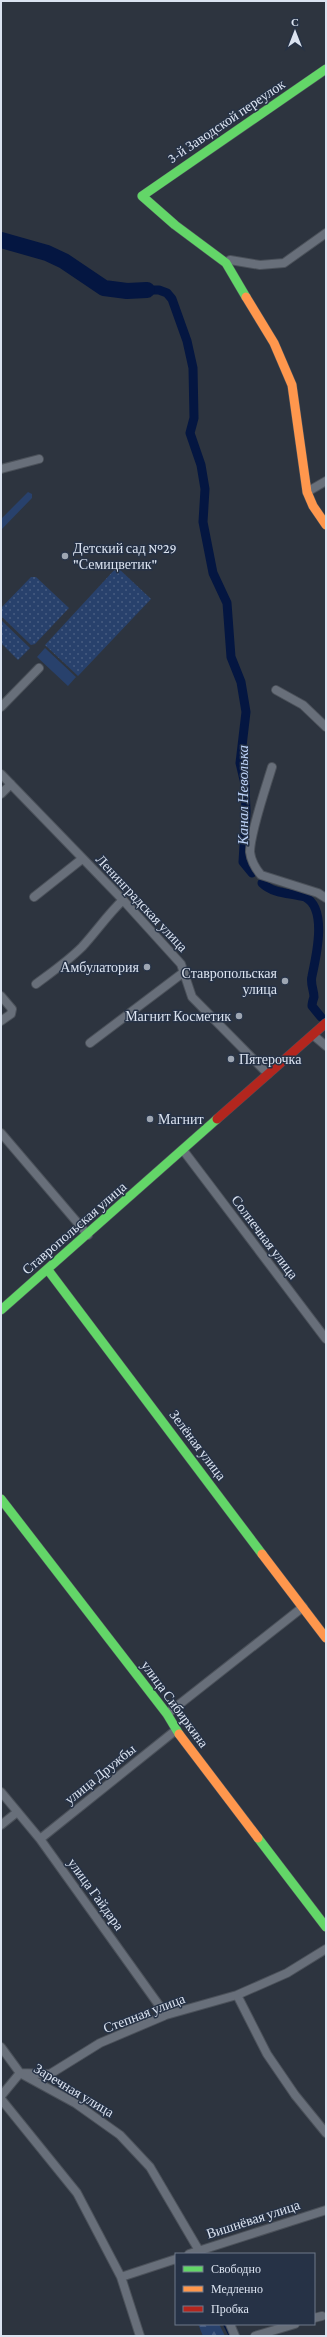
<svg xmlns="http://www.w3.org/2000/svg" width="327" height="2337" viewBox="0 0 327 2337" font-family="'Crimson Pro',serif">
<style>
.grass{fill:#28416c}
.forest{fill:url(#forest-firs)}
.park{fill:url(#park-dots)}
.lines{fill:none;stroke-linecap:round;stroke-linejoin:round}
.stream{stroke:#041641;stroke-width:2.5}
.canal{stroke:#041641;stroke-width:9}
.river{stroke:#041641;stroke-width:16}
.street-casing{stroke:#4b515a;stroke-width:10}
.fast-casing{stroke:#4b515a;stroke-width:10}
.slow-casing{stroke:#4b515a;stroke-width:10}
.jam-casing{stroke:#4b515a;stroke-width:10}
.street{stroke:#686f7a;stroke-width:8}
.fast{stroke:#63d668;stroke-width:9}
.slow{stroke:#ff974d;stroke-width:9}
.jam{stroke:#b3261e;stroke-width:9}
.poi-dot{fill:#9ea6b2;stroke:#263246;stroke-width:1.5}
.labels{text-anchor:middle;dominant-baseline:central;stroke-width:3;stroke-linejoin:round;paint-order:stroke}
.street-label{font-size:14px;fill:#dbe3f0;stroke:#263246}
.poi-label{font-size:14px;fill:#dbe3f0;stroke:#263246;text-anchor:start}
.water-label{font-size:15px;font-style:italic;fill:#bdd3f9;stroke:#263246}
</style>
<defs>
<pattern id="forest-firs" width="22" height="20" patternUnits="userSpaceOnUse"><rect width="22" height="20" fill="#28416c"/><path d="M5 1l3.5 6h-7zM16 11l3.5 6h-7z" fill="#475c81"/></pattern>
<pattern id="park-dots" width="8" height="8" patternUnits="userSpaceOnUse"><rect width="8" height="8" fill="#28416c"/><path d="M2 2h.1M6 6h.1" fill="none" stroke="#475c81" stroke-width="1.8" stroke-linecap="round"/></pattern>
</defs>
<rect width="100%" height="100%" fill="#2d343f"/>
<path class="grass" d="M 28,492 L 32,494 L 32,498 L 1,530 L 1,519 Z
M 45,648 L 76,677 L 68,686 L 37,657 Z"/>
<path class="forest" d="M 198,2324 L 219,2324 L 225,2336 L 203,2336 Z"/>
<path class="park" d="M 117,567 L 151,599 L 78,676 L 45,645 Z
M 31,577 L 36,577 L 69,608 L 35,644 L 31,645 L 1,616 L 1,608 Z
M 1,620 L 30,648 L 18,660 L 1,643 Z"/>
<g class="lines">
<path class="stream" d="M 224,2324 L 230,2336"/>
<path class="canal" d="M 147,290 L 159,290 L 167,293 L 172,299 L 187,341 L 193,368 L 194,418 L 190,433 L 201,465 L 205,489 L 203,522 L 213,573 L 227,603 L 231,657 L 241,682 L 246,712 L 240,763 L 245,784 L 246,812 L 243,862 L 252,873
M 262,883 C 273,894 291,893 305,897 C 327,908 317,953 312,976 C 310,984 314,990 314,997 C 313,1000 312,1003 312,1006 L 321,1017"/>
<path class="river" d="M 1,240 L 47,253 L 64,261 L 104,288 L 127,291 L 147,290"/>
<defs>
<path id="street" d="M 226,263 L 230,260 L 260,265 L 284,263 L 326,233
M 1,469 L 39,459
M 307,492 L 326,481
M 276,690 L 303,705 L 326,727
M 1,707 L 39,668
M 272,767 C 266,787 250,833 250,852 C 251,860 256,869 261,875 L 318,893 L 326,898
M 1,774 L 123,900 L 181,964 L 192,997 L 268,1074
M 1,794 L 11,784
M 34,897 L 82,859
M 36,984 C 52,972 68,961 82,947 C 96,932 108,914 123,900
M 1,996 L 12,1009 L 11,1014 L 1,1021
M 313,1035 L 326,1046
M 90,1043 L 184,972
M 1,1133 L 88,1235
M 183,1150 L 326,1339
M 167,1714 L 303,1607
M 1,1792 L 40,1839 L 166,2015
M 1,1825 L 16,1813
M 40,1839 L 176,1730
M 237,1995 L 267,2054 L 295,2095 L 326,2133
M 1,2047 L 20,2073 L 75,2103 L 120,2135 L 150,2167 L 201,2254
M 1,2096 L 20,2073 L 50,2074 L 100,2043 L 166,2015 L 237,1995 L 287,1973 L 326,1949
M 1,2099 L 77,2193 L 121,2277 L 140,2336
M 189,2254 L 326,2210
M 121,2277 L 176,2259
M 314,2318 L 322,2316
M 230,2324 L 235,2336
M 255,2336 L 295,2324"/>
<path id="fast" d="M 246,297 L 226,263 L 175,225 L 142,196 L 326,69
M 48,1270 L 262,1554
M 1,1310 L 217,1119
M 1,1499 L 167,1714 L 179,1734
M 258,1838 L 326,1927"/>
<path id="slow" d="M 246,297 L 274,343 L 292,385 L 307,492 L 313,506 L 326,525
M 262,1554 L 326,1638
M 179,1734 L 258,1838"/>
<path id="jam" d="M 217,1119 L 326,1023"/>
</defs>
<use href="#street" class="street-casing"/>
<use href="#fast" class="fast-casing"/>
<use href="#slow" class="slow-casing"/>
<use href="#jam" class="jam-casing"/>
<use href="#street" class="street"/>
<use href="#fast" class="fast"/>
<use href="#slow" class="slow"/>
<use href="#jam" class="jam"/>
</g>
<g class="poi-dot">
<circle cx="65" cy="556" r="4"/>
<circle cx="147" cy="967" r="4"/>
<circle cx="285" cy="981" r="4"/>
<circle cx="239" cy="1016" r="4"/>
<circle cx="231" cy="1059" r="4"/>
<circle cx="150" cy="1119" r="4"/>
</g>
<g class="labels">
<g class="street-label">
<text transform="translate(226 121) rotate(-34)">3-й Заводской переулок</text>
<text transform="translate(142 903) rotate(47)">Ленинградская улица</text>
<text transform="translate(74 1228) rotate(-41)">Ставропольская улица</text>
<text transform="translate(265 1237) rotate(53)">Солнечная улица</text>
<text transform="translate(198 1445) rotate(53)">Зелёная улица</text>
<text transform="translate(175 1704) rotate(54)">улица Сибиркина</text>
<text transform="translate(100 1774) rotate(-39)">улица Дружбы</text>
<text transform="translate(96 1894) rotate(54)">улица Гайдара</text>
<text transform="translate(144 2013) rotate(-21)">Степная улица</text>
<text transform="translate(74 2090) rotate(31)">Заречная улица</text>
<text transform="translate(253 2219) rotate(-18)">Вишнёвая улица</text>
</g>
<g class="poi-label">
<text x="73" y="548">Детский сад №29<tspan x="73" dy="16">"Семицветик"</tspan></text>
<text x="139" y="967" text-anchor="end">Амбулатория</text>
<text x="277" y="973" text-anchor="end">Ставропольская<tspan x="277" dy="16">улица</tspan></text>
<text x="231" y="1016" text-anchor="end">Магнит Косметик</text>
<text x="239" y="1059">Пятерочка</text>
<text x="158" y="1119">Магнит</text>
</g>
<g class="water-label">
<text transform="translate(243 795) rotate(-90)">Канал Неволька</text>
</g>
</g>
<rect width="327" height="2337" fill="none" stroke="#dbe3f0" stroke-width="4"/>
<rect x="175" y="2253" width="140" height="72" fill="#263246" stroke="#6e798a"/>
<rect x="183" y="2266" width="20" height="6" fill="#63d668" stroke="#6e798a"/>
<text x="211" y="2273" font-size="12" fill="#dbe3f0">Свободно</text>
<rect x="183" y="2286" width="20" height="6" fill="#ff974d" stroke="#6e798a"/>
<text x="211" y="2293" font-size="12" fill="#dbe3f0">Медленно</text>
<rect x="183" y="2306" width="20" height="6" fill="#b3261e" stroke="#6e798a"/>
<text x="211" y="2313" font-size="12" fill="#dbe3f0">Пробка</text>
<g transform="translate(295 32)" stroke="#263246" stroke-width="3" paint-order="stroke">
<path d="M0-3L7 15L0 10L-7 15Z" fill="#dbe3f0"/>
<text y="-6" font-size="11" font-weight="bold" text-anchor="middle" fill="#dbe3f0">С</text>
</g>
</svg>
